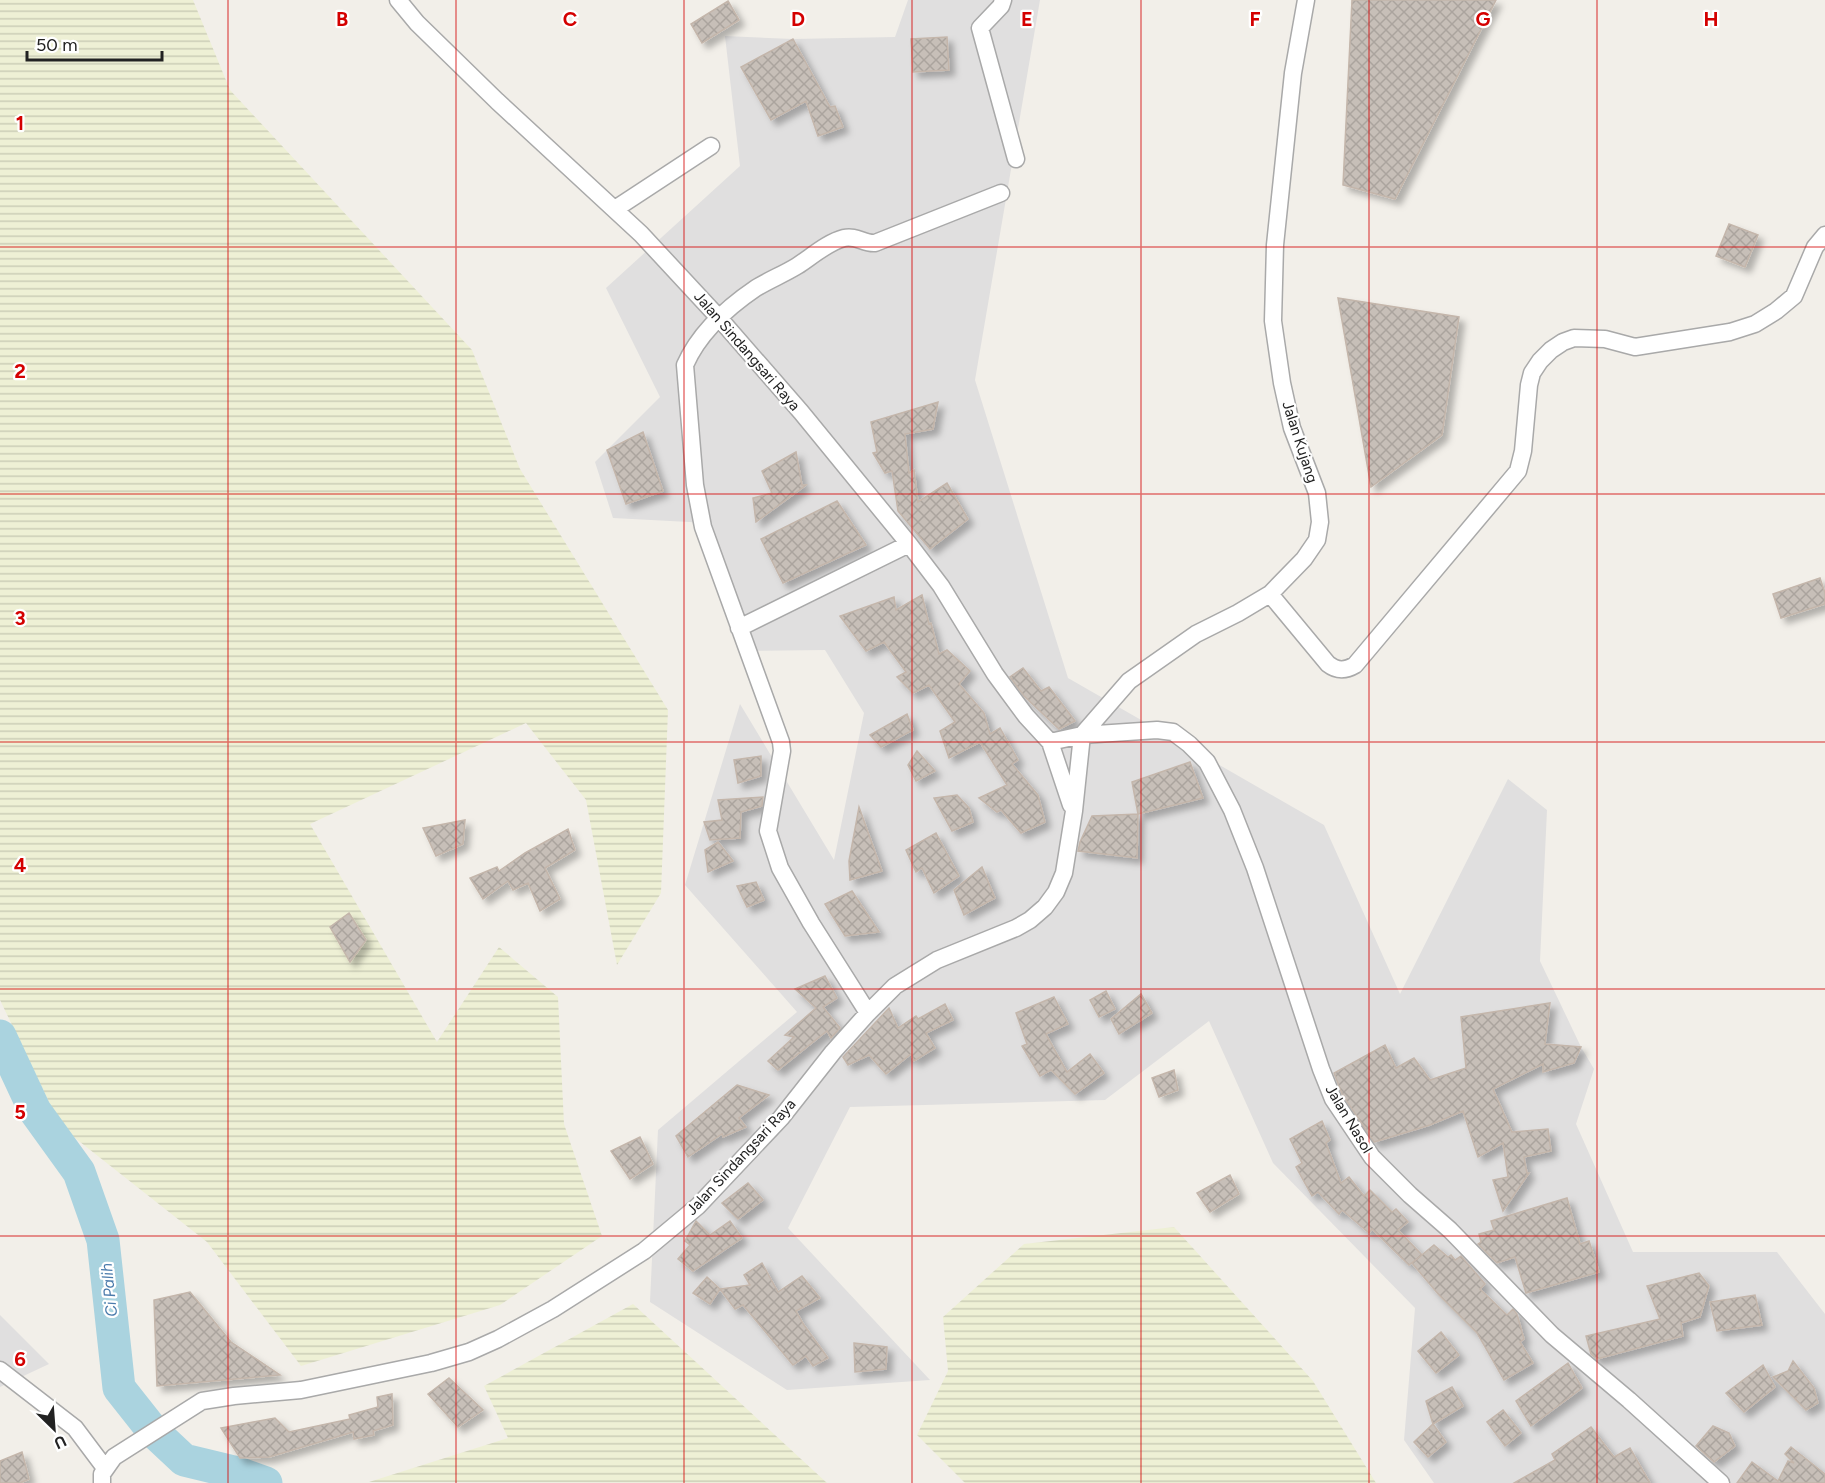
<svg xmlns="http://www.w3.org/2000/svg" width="1825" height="1483" viewBox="0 0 1825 1483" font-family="Figtree,sans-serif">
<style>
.residential{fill:#e0dfdf}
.farmland{fill:url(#farmland-rules)}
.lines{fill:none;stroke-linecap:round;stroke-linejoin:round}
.river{stroke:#aad3df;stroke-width:33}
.building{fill:url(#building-cross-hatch);stroke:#c4b6ab;stroke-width:1.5;filter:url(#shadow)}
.minor-casing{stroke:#a9a9a9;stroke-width:19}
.minor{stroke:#fff;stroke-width:16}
.grid{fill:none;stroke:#d40000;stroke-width:1.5;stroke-opacity:0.55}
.labels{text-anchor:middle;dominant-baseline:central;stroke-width:4.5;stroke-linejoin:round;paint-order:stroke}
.street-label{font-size:15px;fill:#222;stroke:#fff}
.water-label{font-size:16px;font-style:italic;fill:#4a7aab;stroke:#fff}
.grid-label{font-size:20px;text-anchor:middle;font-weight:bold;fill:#d40000;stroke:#fff;stroke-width:4.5;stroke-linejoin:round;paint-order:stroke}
</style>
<defs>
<pattern id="farmland-rules" width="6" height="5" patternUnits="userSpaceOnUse" patternTransform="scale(1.5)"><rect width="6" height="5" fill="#eef0d5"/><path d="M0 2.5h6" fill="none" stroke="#ccceb7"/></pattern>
<pattern id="building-cross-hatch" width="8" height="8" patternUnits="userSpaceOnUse" patternTransform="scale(1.5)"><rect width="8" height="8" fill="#c7bfb8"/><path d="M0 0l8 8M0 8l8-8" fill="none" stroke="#aba49e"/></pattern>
<filter id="shadow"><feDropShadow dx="5.5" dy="5.5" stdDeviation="3" flood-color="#0004"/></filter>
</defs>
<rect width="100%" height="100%" fill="#f2efe9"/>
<path class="residential" d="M 908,0 L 1040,0 L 975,380 L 1068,678 L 1324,825 L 1400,994 L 1508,779 L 1547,810 L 1540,961 L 1581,1047 L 1594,1069 L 1576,1124 L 1633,1252 L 1777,1252 L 1825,1314 L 1825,1483 L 1434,1483 L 1404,1440 L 1415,1308 L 1273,1163 L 1209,1021 L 1105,1100 L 850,1107 L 788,1228 L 930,1380 L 787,1390 L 650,1302 L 658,1130 L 797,1012 L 685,885 L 740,704 L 834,860 L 864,713 L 825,650 L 740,651 L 708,523 L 613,518 L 595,462 L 660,397 L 606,288 L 740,166 L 725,36 L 793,39 L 895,37 Z
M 0,1315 L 49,1364 L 0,1387 Z"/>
<path class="farmland" d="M 0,0 L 193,0 L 230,90 L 472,350 L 520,469 L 668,710 L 661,893 L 617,965 L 586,800 L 526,723 L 310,824 L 437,1042 L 499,947 L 558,997 L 564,1124 L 602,1236 L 500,1305 L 301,1366 L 207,1242 L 61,1127 L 0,1000 Z
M 1174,1227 L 1313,1381 L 1376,1483 L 965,1483 L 917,1435 L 948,1371 L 943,1317 L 1024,1244 Z
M 633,1304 L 827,1483 L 369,1482 L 508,1438 L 484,1386 Z"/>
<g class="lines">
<path class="river" d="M 0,1036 L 35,1111 L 79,1172 L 103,1240 L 119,1388 L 153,1431 L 184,1460 L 238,1473 L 266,1483"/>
</g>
<path class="building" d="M 1352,0 L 1496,0 L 1395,199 L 1343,185 Z
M 728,1 L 739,20 L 702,43 L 691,24 Z
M 947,37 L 949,70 L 913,72 L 911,39 Z
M 793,39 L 830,107 L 835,106 L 843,127 L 818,136 L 806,101 L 771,120 L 741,67 Z
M 1729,224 L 1758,235 L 1745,267 L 1716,256 Z
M 1338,298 L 1459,317 L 1442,435 L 1371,487 Z
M 938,402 L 933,429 L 905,434 L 909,473 L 914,470 L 918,502 L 947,483 L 968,519 L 930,549 L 898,511 L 892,471 L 885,473 L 873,453 L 877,452 L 871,422 Z
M 643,432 L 663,491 L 626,504 L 607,450 Z
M 796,452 L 802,485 L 806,485 L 756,522 L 753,498 L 772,493 L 762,471 Z
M 837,501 L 866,545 L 783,583 L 761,539 Z
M 1820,578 L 1825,593 L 1825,604 L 1781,618 L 1773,594 Z
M 922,595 L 929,624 L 931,623 L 939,654 L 947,650 L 970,671 L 959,684 L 984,713 L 990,734 L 1000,728 L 1018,760 L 1012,764 L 1038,795 L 1045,822 L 1021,833 L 1001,810 L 997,812 L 979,798 L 1007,785 L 980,742 L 949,758 L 940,731 L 955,722 L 929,685 L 913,693 L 897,677 L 906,672 L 884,642 L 866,651 L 840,616 L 894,597 L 896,610 Z
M 1023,668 L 1041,691 L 1049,687 L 1075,721 L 1059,729 L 1024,696 L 1010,677 Z
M 907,714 L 913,730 L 881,747 L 870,735 Z
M 917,751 L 935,771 L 916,781 L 908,765 Z
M 761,756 L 761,776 L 738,783 L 734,760 Z
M 1190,762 L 1203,798 L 1138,814 L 1132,782 Z
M 957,795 L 969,808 L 973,822 L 952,831 L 934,798 Z
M 763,797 L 762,806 L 741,812 L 740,838 L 710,840 L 704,822 L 722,820 L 718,800 Z
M 859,807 L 882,871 L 850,880 L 849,861 Z
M 1138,814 L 1137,858 L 1078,851 L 1080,842 L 1092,816 Z
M 465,820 L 463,844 L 436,856 L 423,828 Z
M 568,829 L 575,850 L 545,868 L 560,899 L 540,911 L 528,883 L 513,890 L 508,881 L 483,899 L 470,878 L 497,867 L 499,871 L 525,853 Z
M 936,833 L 959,876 L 934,893 L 922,868 L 916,872 L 906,850 Z
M 718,842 L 733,861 L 708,872 L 705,850 Z
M 982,867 L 995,898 L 964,915 L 954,890 Z
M 756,882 L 764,900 L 747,907 L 737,886 Z
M 852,891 L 879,932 L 845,936 L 825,904 Z
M 349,913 L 366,940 L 350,962 L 330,927 Z
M 825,976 L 837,998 L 823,1007 L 840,1028 L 831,1038 L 827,1031 L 778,1070 L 768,1061 L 794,1037 L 785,1035 L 816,1008 L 795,989 Z
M 1106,991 L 1115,1009 L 1099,1017 L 1090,1000 Z
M 1141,994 L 1152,1013 L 1119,1034 L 1111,1019 Z
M 1054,997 L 1068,1024 L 1046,1034 L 1067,1072 L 1090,1054 L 1104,1073 L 1075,1094 L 1051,1070 L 1040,1076 L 1022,1046 L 1027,1044 L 1016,1013 Z
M 1550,1003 L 1545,1044 L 1581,1047 L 1574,1063 L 1543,1072 L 1543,1064 L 1493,1089 L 1512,1132 L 1548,1129 L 1551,1151 L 1524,1157 L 1527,1173 L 1529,1173 L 1503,1211 L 1493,1180 L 1508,1177 L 1503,1143 L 1478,1157 L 1463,1111 L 1430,1125 L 1374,1142 L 1342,1094 L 1334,1073 L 1385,1045 L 1396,1068 L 1414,1058 L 1430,1080 L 1466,1068 L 1461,1017 Z
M 945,1004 L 953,1020 L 926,1033 L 935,1048 L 914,1061 L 911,1054 L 886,1074 L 869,1055 L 848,1065 L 843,1057 L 889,1008 L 898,1028 L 916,1016 L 918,1019 Z
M 1174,1070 L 1178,1090 L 1159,1097 L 1152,1078 Z
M 737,1085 L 769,1095 L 739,1118 L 746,1127 L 723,1137 L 722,1134 L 688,1157 L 676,1136 Z
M 1322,1121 L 1330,1140 L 1326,1143 L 1341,1183 L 1349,1177 L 1364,1196 L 1370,1190 L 1392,1212 L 1396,1209 L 1408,1222 L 1398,1230 L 1422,1255 L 1409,1265 L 1372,1229 L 1369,1233 L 1342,1210 L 1339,1214 L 1318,1192 L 1312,1196 L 1296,1167 L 1302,1163 L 1290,1139 Z
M 640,1137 L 653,1164 L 630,1179 L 611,1151 Z
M 1230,1175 L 1239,1194 L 1210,1212 L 1197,1193 Z
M 748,1183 L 763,1200 L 738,1219 L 722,1203 Z
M 1567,1198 L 1580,1244 L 1589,1241 L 1599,1272 L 1526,1293 L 1515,1257 L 1497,1263 L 1478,1244 L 1481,1242 L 1479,1234 L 1494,1230 L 1491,1221 Z
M 696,1221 L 710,1235 L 730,1221 L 742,1238 L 693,1271 L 678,1259 L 690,1245 L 685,1241 Z
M 1434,1245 L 1448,1257 L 1451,1255 L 1455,1260 L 1461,1256 L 1485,1284 L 1480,1289 L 1507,1315 L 1513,1309 L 1517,1314 L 1524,1339 L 1520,1342 L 1533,1363 L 1504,1380 L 1477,1333 L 1439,1295 L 1412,1263 Z
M 762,1263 L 778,1292 L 802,1276 L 820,1298 L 796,1311 L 804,1325 L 828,1358 L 813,1366 L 806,1356 L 793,1365 L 743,1305 L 735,1309 L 720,1289 L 750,1285 L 744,1275 Z
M 1699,1273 L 1709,1286 L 1700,1317 L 1681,1323 L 1683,1336 L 1597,1359 L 1591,1354 L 1586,1336 L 1660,1319 L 1647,1286 Z
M 707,1277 L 720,1289 L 710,1304 L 693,1293 Z
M 190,1292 L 231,1342 L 280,1375 L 157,1386 L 154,1300 Z
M 1755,1295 L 1762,1325 L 1717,1331 L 1710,1302 Z
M 1441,1332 L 1459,1355 L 1436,1373 L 1418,1351 Z
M 854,1343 L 887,1347 L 886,1369 L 855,1372 Z
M 1793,1361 L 1814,1388 L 1818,1403 L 1806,1410 L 1795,1399 L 1797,1397 L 1795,1399 L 1773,1377 L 1788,1371 Z
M 1568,1363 L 1582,1388 L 1531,1426 L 1516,1401 Z
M 1763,1365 L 1775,1387 L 1744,1412 L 1726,1393 Z
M 449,1378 L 483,1410 L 458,1427 L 428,1394 Z
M 1452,1387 L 1463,1406 L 1433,1424 L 1426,1401 Z
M 392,1394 L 393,1425 L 373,1431 L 374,1435 L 354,1439 L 353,1432 L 269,1457 L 240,1458 L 221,1428 L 275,1418 L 289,1432 L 350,1419 L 349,1415 L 378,1407 L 377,1397 Z
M 1503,1410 L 1521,1433 L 1505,1446 L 1487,1422 Z
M 1433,1424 L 1446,1442 L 1428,1457 L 1414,1442 Z
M 1713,1426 L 1729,1433 L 1735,1446 L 1714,1462 L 1696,1446 Z
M 1591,1427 L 1614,1457 L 1630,1448 L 1650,1483 L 1514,1483 L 1555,1460 L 1552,1454 Z
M 1791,1447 L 1825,1474 L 1825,1483 L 1737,1483 L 1752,1462 L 1778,1481 L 1788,1461 L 1794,1463 L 1785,1454 Z
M 22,1452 L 29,1479 L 20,1483 L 0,1483 L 0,1461 Z"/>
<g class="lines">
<defs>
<path id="minor" d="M 398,0 L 417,23 L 497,101 L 641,234 L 719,318 L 801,412 L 909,544 L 941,586 L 995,674 L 1026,716 L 1050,742 L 1071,805
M 1003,0 L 1001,6 L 980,28 L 1016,159
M 615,209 L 711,146
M 1270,594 L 1328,664 C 1337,671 1345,671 1355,665 L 1518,471 L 1523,451 L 1529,385 L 1532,373 L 1540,361 L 1551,350 L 1563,342 L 1574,338 L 1605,339 L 1635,347 L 1730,332 L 1755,324 L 1776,311 L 1794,296 L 1815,247 L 1825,235
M 739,628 L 909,544
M 1082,735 L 1129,681 L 1196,634 L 1238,613 L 1270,594 L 1304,559 L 1317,540 L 1320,522 L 1317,493 L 1292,428 L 1282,383 L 1273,321 L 1275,245 L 1293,73 L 1306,0
M 1050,742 L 1082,735 L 1157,730 L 1173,732 L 1189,744 L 1207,762 L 1232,810 L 1255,868 L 1321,1069 L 1333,1099 L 1372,1157 L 1410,1195 L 1450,1230 L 1552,1335 L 1629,1400 L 1721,1483
M 868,1013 L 811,923 L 780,868 L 768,831 L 782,751 L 781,742 L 703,527 L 695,485 L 685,365 C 699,333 728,307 756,288 C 769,280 784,274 797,266 C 811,257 828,242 844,238 C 856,235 864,244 875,243 L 1001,193
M 0,1370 L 75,1428 L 105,1468
M 102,1483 L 102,1474 L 114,1457 L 202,1401 L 234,1396 L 301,1390 L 431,1363 L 469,1352 L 498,1339 L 553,1309 L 644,1251 L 698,1206 L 781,1118 L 833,1052 L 868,1013 L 895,986 L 937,960 L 1016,928 L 1030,920 L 1045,907 L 1056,892 L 1064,873 L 1074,811 L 1082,735"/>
</defs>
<use href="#minor" class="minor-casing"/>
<use href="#minor" class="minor"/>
</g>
<path class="grid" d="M 228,0 L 228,1483M 456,0 L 456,1483M 684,0 L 684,1483M 912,0 L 912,1483M 1141,0 L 1141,1483M 1369,0 L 1369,1483M 1597,0 L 1597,1483M 0,247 L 1825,247M 0,494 L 1825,494M 0,742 L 1825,742M 0,989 L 1825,989M 0,1236 L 1825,1236"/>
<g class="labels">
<g class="street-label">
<text transform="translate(747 351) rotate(49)">Jalan Sindangsari Raya</text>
<text transform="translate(1300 442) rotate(72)">Jalan Kujang</text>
<text transform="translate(1349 1119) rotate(59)">Jalan Nasol</text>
<text transform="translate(741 1157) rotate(-47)">Jalan Sindangsari Raya</text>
</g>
<g class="water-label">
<text transform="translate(109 1290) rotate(-96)">Ci Palih</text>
</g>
</g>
<g class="grid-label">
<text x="342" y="26">B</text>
<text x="570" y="26">C</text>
<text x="798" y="26">D</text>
<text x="1027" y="26">E</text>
<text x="1255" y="26">F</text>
<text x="1483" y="26">G</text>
<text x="1711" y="26">H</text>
<text x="20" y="130">1</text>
<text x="20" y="378">2</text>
<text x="20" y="625">3</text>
<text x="20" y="872">4</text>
<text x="20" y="1119">5</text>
<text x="20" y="1366">6</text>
</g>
<g transform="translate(54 1429) rotate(155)" stroke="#ffffff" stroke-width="4.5" paint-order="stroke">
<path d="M0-4.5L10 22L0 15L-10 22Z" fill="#222222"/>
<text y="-9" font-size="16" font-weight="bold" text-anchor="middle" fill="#222222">U</text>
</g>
<path d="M27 51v9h135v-9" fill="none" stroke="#222222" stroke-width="3"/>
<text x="36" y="51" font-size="18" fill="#222222" stroke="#ffffff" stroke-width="4.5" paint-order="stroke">50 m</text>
</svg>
